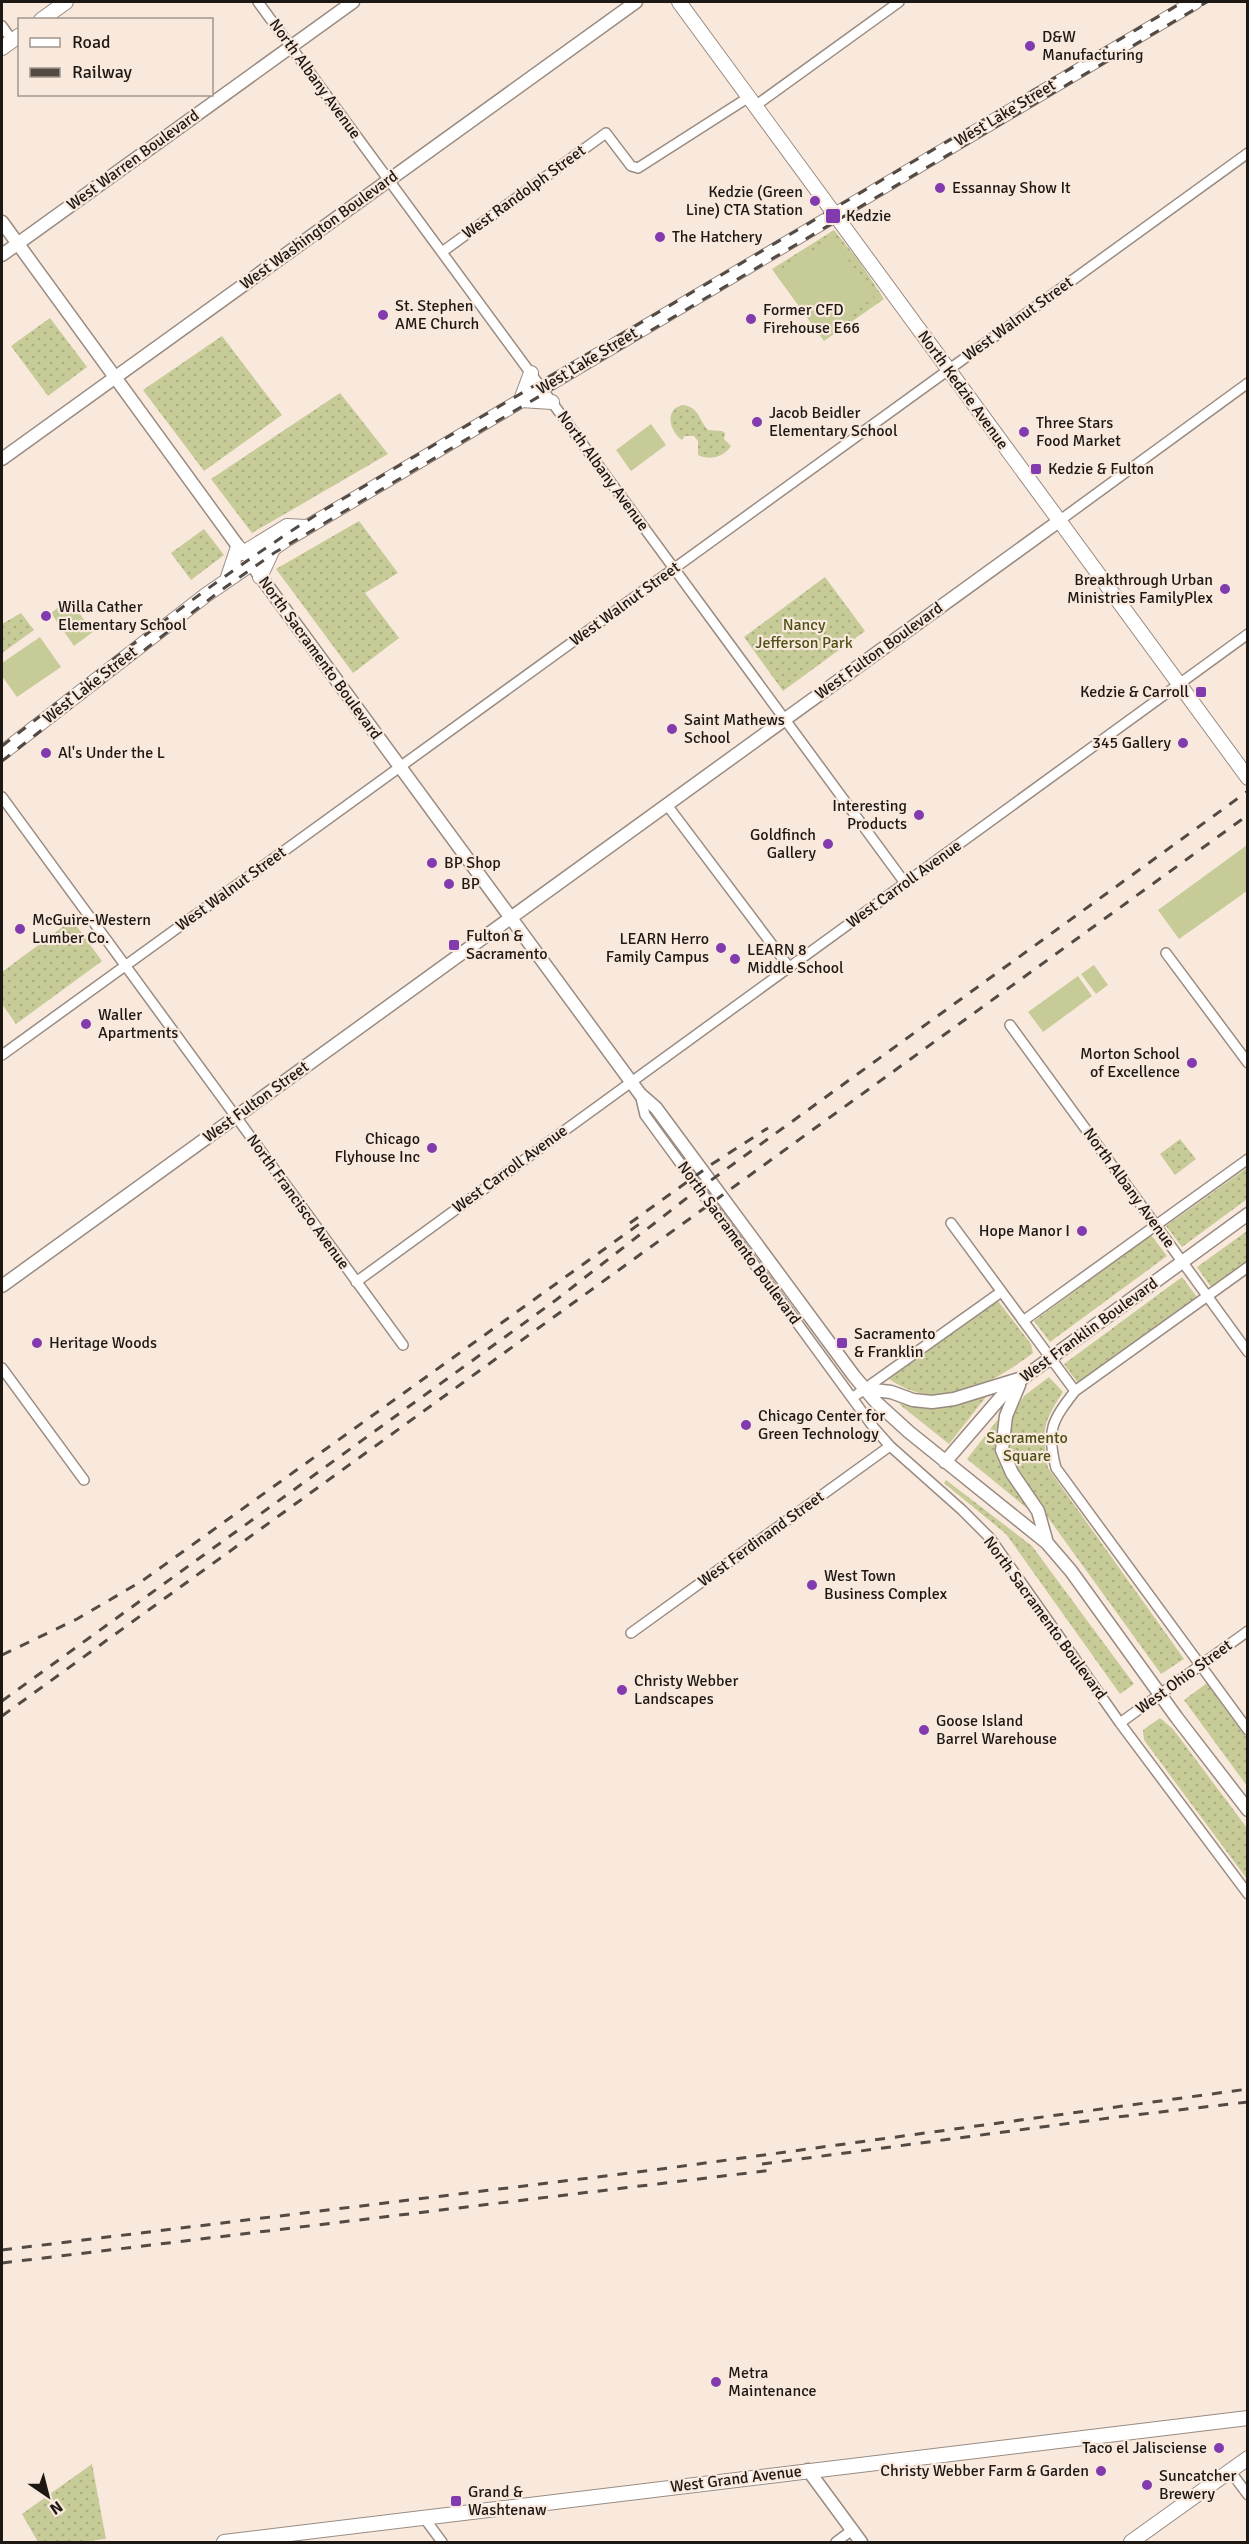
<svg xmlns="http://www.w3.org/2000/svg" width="1249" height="2544" viewBox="0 0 1249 2544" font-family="Signika,sans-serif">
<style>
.grass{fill:url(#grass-dots)}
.garden{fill:#c7cb97}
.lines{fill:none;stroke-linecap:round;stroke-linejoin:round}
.minor-casing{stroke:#9a8b81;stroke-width:12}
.tertiary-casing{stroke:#9a8b81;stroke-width:15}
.secondary-casing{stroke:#9a8b81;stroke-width:16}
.minor{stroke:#fff;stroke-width:9}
.tertiary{stroke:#fff;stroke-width:12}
.secondary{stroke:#fff;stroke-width:14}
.rail{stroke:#534a44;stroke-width:3;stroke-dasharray:10 10;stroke-linecap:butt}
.poi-dot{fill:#823bae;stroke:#f9e9dd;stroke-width:2}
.labels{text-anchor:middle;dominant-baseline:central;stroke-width:4.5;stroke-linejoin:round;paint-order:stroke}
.poi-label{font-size:16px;fill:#1e1814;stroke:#f9e9dd;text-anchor:start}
.street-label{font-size:16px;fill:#1e1814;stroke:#f9e9dd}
.park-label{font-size:16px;fill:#4f5117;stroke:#f9e9dd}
</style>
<defs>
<pattern id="grass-dots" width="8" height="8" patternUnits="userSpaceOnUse" patternTransform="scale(1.5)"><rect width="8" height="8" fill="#c7cb97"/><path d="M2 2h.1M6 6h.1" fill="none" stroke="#aaae81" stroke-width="1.8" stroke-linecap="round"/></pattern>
</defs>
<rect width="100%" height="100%" fill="#f9e9dd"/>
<path class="grass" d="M 834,230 L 859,261 L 884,299 L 824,341 L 772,269 Z
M 50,318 L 87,367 L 48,396 L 11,346 Z
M 222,336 L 282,415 L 204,471 L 143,390 Z
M 340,393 L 388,454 L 252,533 L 211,479 Z
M 683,405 C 699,407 699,420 708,430 L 722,431 L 725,433 L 724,439 L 731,446 C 724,457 710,461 698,455 L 698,441 L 694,436 L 685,436 L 682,440 C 669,431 664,409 683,405 Z
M 359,521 L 398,573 L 365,593 L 399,638 L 353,673 L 276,569 Z
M 204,529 L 224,555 L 191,580 L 171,553 Z
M 825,577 L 865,631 L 783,691 L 744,637 Z
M 21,613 L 34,630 L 2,653 L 2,624 Z
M 72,920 L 102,961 L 16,1024 L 2,1004 L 2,972 Z
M 1180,1139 L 1196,1159 L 1175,1175 L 1160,1154 Z
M 1247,1168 L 1247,1199 L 1182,1247 L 1166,1226 Z
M 1247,1231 L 1247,1261 L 1211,1287 L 1197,1267 Z
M 1151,1235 L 1167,1256 L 1050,1342 L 1034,1321 Z
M 1182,1277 L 1197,1297 L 1078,1383 L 1064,1364 Z
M 998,1301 L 1031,1344 L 1033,1353 C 990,1385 940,1414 889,1379 Z
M 1049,1377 L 1063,1392 C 1042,1424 1042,1430 1048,1468 L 1184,1659 L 1161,1674 L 1036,1501 L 1012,1462 L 1006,1440 L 1013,1412 L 1024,1396 Z
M 989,1393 L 949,1444 L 899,1404 L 920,1406 Z
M 999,1418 L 997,1451 L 1005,1472 L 1034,1514 L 967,1459 Z
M 946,1480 L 1032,1546 L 1134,1684 L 1120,1694 L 1006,1534 L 944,1483 Z
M 1207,1683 L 1247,1738 L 1247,1786 L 1184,1700 Z
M 1160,1718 L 1173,1729 L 1247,1828 L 1247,1879 L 1144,1740 L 1143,1730 Z
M 92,2464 L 106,2539 L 80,2542 L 38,2542 L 22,2514 Z"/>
<path class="garden" d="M 833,239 L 874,297 L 821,336 L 775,273 Z
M 651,424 L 666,445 L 631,471 L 616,450 Z
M 69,599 L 93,632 L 74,646 L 51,613 Z
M 40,637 L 61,667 L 17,697 L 2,676 L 2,663 Z
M 1247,845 L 1247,891 L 1179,939 L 1158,910 Z
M 1094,965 L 1108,985 L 1096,994 L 1081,974 Z
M 1078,976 L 1092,996 L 1043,1032 L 1028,1012 Z"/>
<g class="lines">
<defs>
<path id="minor" d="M 258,2 L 905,883
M 2,26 L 12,40
M 755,106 L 899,2
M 442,252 L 606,133 L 631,166 L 638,168 L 749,97
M 1059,521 L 1248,383
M 2,797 L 403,1345
M 667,805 L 789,967
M 1166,953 L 1248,1063
M 1010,1025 L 1248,1352
M 2,1055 L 1248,153
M 640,1094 L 645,1115 L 874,1428 L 890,1446 L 962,1510 L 990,1538 L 1120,1723 L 1248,1894
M 951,1223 L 1075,1391
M 1248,1267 L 1075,1391 C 1052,1421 1046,1430 1056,1468 L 1248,1730
M 356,1282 L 1248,634
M 1023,1321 L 1248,1159
M 2,1368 L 84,1480
M 852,1398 L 1001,1292
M 631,1633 L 890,1446
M 1120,1723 L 1248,1631
M 1230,2471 L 1248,2495
M 425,2519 L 442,2542
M 836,2542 L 852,2530"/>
<path id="tertiary" d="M 2,222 L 243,553
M 2,255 L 353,2
M 2,459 L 636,2
M 255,569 L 640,1094 L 656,1108 L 854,1376 L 876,1402 L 909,1432 L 1047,1543 L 1071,1571 L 1177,1718 L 1248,1810
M 2,1286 L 1059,521
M 1019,1385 L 1006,1416 L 1002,1450 L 1012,1473 L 1038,1511 L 1047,1543
M 865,1389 L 891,1392 L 913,1400 L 932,1402 L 954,1399 L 1019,1379
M 945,1462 L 1001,1397 L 1023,1378 L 1248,1214
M 808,2470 L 861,2542"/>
<path id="secondary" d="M 679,2 L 1248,778
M 41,20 L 66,2
M 2,48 L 20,35
M 531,373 L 521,400 L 552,402
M 243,553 L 287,526 L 306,527
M 260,577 L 273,549
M 229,579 L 227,580 L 238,547
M 2,753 L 206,595 L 287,539 L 1195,2
M 224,2542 L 1248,2418
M 1131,2542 L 1248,2458"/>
</defs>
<use href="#minor" class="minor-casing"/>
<use href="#tertiary" class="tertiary-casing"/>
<use href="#secondary" class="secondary-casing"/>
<use href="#minor" class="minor"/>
<use href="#tertiary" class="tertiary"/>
<use href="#secondary" class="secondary"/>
<path class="rail" d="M 2,746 C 107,664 211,581 324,510 L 1183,2
M 2,761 L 220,591 L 274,553 L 1207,2
M 630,1223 L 712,1164 L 768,1128
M 2,1655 L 77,1619 L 142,1581 L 642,1222
M 2,1701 L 556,1300 L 692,1194 L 1248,791
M 2,1716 L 1248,815
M 762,2164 L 1117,2117 L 1248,2102
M 2,2250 L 654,2170 L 1248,2089
M 2,2263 L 773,2170"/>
</g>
<g class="poi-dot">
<circle cx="1030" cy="46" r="6"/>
<circle cx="940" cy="188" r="6"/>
<circle cx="815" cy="201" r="6"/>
<rect x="825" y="208" width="16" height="16" rx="3"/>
<circle cx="660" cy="237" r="6"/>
<circle cx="383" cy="315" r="6"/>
<circle cx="751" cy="319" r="6"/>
<circle cx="757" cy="422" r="6"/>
<circle cx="1024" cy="432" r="6"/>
<rect x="1030" y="463" width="12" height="12" rx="3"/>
<circle cx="1225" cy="589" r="6"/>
<circle cx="46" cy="616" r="6"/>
<rect x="1195" y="686" width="12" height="12" rx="3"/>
<circle cx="672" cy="729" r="6"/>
<circle cx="1183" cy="743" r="6"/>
<circle cx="46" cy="753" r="6"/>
<circle cx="919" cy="815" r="6"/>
<circle cx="828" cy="844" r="6"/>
<circle cx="432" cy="863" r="6"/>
<circle cx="449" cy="884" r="6"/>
<circle cx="20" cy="929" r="6"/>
<rect x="448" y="939" width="12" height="12" rx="3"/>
<circle cx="721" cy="948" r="6"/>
<circle cx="735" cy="959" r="6"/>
<circle cx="86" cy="1024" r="6"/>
<circle cx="1192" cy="1063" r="6"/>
<circle cx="432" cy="1148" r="6"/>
<circle cx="1082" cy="1231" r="6"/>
<circle cx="37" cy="1343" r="6"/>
<rect x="836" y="1337" width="12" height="12" rx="3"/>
<circle cx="746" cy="1425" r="6"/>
<circle cx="812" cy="1585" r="6"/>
<circle cx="622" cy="1690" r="6"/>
<circle cx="924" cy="1730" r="6"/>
<circle cx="716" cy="2382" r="6"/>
<circle cx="1219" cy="2448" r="6"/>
<circle cx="1101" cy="2471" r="6"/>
<circle cx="1147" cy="2485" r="6"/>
<rect x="450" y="2495" width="12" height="12" rx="3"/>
</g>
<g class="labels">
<g class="poi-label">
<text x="1042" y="37">D&amp;W<tspan x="1042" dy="18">Manufacturing</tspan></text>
<text x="952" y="188">Essannay Show It</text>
<text x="803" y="192" text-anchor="end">Kedzie (Green<tspan x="803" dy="18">Line) CTA Station</tspan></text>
<text x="846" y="216">Kedzie</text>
<text x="672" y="237">The Hatchery</text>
<text x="395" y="306">St. Stephen<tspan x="395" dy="18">AME Church</tspan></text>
<text x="763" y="310">Former CFD<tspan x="763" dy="18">Firehouse E66</tspan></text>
<text x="769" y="413">Jacob Beidler<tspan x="769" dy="18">Elementary School</tspan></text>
<text x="1036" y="423">Three Stars<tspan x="1036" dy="18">Food Market</tspan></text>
<text x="1048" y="469">Kedzie &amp; Fulton</text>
<text x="1213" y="580" text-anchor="end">Breakthrough Urban<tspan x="1213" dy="18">Ministries FamilyPlex</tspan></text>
<text x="58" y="607">Willa Cather<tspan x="58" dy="18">Elementary School</tspan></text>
<text x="1189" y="692" text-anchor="end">Kedzie &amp; Carroll</text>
<text x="684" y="720">Saint Mathews<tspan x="684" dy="18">School</tspan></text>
<text x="1171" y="743" text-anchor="end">345 Gallery</text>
<text x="58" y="753">Al's Under the L</text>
<text x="907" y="806" text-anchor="end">Interesting<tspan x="907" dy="18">Products</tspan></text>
<text x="816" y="835" text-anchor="end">Goldfinch<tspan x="816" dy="18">Gallery</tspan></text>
<text x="444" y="863">BP Shop</text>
<text x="461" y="884">BP</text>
<text x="32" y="920">McGuire-Western<tspan x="32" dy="18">Lumber Co.</tspan></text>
<text x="466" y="936">Fulton &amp;<tspan x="466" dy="18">Sacramento</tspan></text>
<text x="709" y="939" text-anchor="end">LEARN Herro<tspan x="709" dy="18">Family Campus</tspan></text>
<text x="747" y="950">LEARN 8<tspan x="747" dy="18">Middle School</tspan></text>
<text x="98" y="1015">Waller<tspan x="98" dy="18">Apartments</tspan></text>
<text x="1180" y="1054" text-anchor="end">Morton School<tspan x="1180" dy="18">of Excellence</tspan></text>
<text x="420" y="1139" text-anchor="end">Chicago<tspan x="420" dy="18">Flyhouse Inc</tspan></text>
<text x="1070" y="1231" text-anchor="end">Hope Manor I</text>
<text x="854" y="1334">Sacramento<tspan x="854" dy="18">&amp; Franklin</tspan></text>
<text x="49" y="1343">Heritage Woods</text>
<text x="758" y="1416">Chicago Center for<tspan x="758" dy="18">Green Technology</tspan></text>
<text x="824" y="1576">West Town<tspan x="824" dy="18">Business Complex</tspan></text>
<text x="634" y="1681">Christy Webber<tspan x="634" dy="18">Landscapes</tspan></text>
<text x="936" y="1721">Goose Island<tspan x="936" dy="18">Barrel Warehouse</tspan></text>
<text x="728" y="2373">Metra<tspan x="728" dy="18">Maintenance</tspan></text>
<text x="1207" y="2448" text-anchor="end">Taco el Jalisciense</text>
<text x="1089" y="2471" text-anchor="end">Christy Webber Farm &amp; Garden</text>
<text x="1159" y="2476">Suncatcher<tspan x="1159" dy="18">Brewery</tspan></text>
<text x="468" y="2492">Grand &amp;<tspan x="468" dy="18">Washtenaw</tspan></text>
</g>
<g class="street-label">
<text transform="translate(315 79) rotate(54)">North Albany Avenue</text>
<text transform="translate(1005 113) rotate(-31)">West Lake Street</text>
<text transform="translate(133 160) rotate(-36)">West Warren Boulevard</text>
<text transform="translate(524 192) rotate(-36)">West Randolph Street</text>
<text transform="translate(319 230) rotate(-36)">West Washington Boulevard</text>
<text transform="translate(1018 319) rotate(-36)">West Walnut Street</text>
<text transform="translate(587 361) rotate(-31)">West Lake Street</text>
<text transform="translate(963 390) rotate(54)">North Kedzie Avenue</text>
<text transform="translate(603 471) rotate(54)">North Albany Avenue</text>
<text transform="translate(625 604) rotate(-36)">West Walnut Street</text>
<text transform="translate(879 651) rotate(-36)">West Fulton Boulevard</text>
<text transform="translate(320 658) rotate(54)">North Sacramento Boulevard</text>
<text transform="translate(90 685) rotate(-38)">West Lake Street</text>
<text transform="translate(904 884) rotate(-36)">West Carroll Avenue</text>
<text transform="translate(231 889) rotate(-36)">West Walnut Street</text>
<text transform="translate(256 1102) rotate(-36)">West Fulton Street</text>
<text transform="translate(510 1169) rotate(-36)">West Carroll Avenue</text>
<text transform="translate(1129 1188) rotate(54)">North Albany Avenue</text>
<text transform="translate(298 1202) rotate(54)">North Francisco Avenue</text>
<text transform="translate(739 1243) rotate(54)">North Sacramento Boulevard</text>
<text transform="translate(1089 1330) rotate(-36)">West Franklin Boulevard</text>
<text transform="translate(761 1539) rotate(-36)">West Ferdinand Street</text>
<text transform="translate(1045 1618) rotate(54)">North Sacramento Boulevard</text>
<text transform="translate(1184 1677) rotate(-36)">West Ohio Street</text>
<text transform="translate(736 2479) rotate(-7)">West Grand Avenue</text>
</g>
<g class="park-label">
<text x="804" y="625">Nancy<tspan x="804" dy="18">Jefferson Park</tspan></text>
<text x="1027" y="1438">Sacramento<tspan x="1027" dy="18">Square</tspan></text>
</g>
</g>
<rect width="1249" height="2544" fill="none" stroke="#1e1814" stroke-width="6"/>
<rect x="18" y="18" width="195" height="78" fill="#f9e9dd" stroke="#a1958d" stroke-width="1.5"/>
<rect x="30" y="38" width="30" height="9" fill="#ffffff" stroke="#a1958d" stroke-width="1.5"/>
<text x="72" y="48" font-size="18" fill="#1e1814">Road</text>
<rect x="30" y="68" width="30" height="9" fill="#534a44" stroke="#a1958d" stroke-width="1.5"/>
<text x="72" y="78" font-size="18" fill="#1e1814">Railway</text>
<g transform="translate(48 2496) rotate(145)" stroke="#f9e9dd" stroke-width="4.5" paint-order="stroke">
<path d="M0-4.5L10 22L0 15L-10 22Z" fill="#1e1814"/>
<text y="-9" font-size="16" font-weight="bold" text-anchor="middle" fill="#1e1814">N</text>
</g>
</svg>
